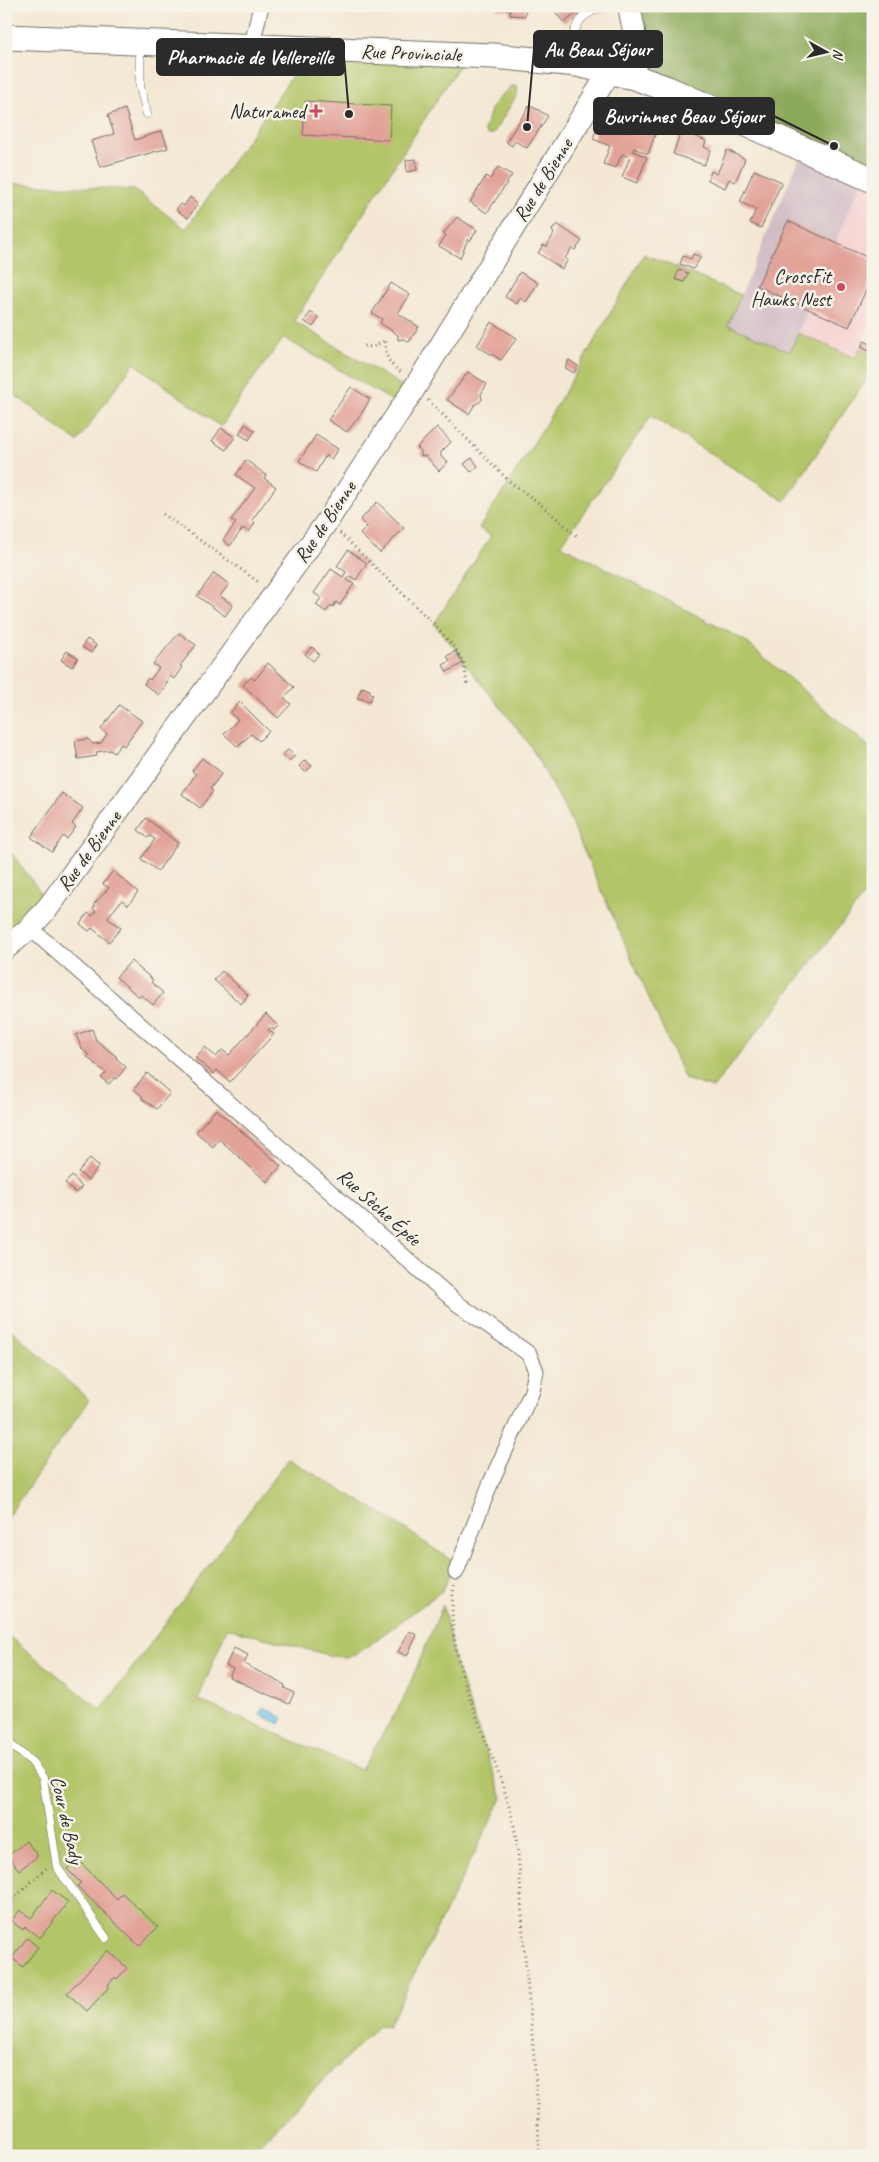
<svg xmlns="http://www.w3.org/2000/svg" width="879" height="2162" viewBox="0 0 879 2162" font-family="Caveat,sans-serif">
<style>
.built{fill:#f7cfd1}
.industrial{fill:#d2bdc6}
.green{fill:#b2c568;stroke:#6e784a}
.forest{fill:#8daa5c;stroke:#5c6a44}
.water{fill:#6ac3e8;stroke:#4a778a}
.building{fill:#e2a298}
.lines{fill:none;stroke-linecap:round;stroke-linejoin:round}
.lane-casing{stroke:#716d66;stroke-width:9}
.street-casing{stroke:#716d66;stroke-width:17}
.secondary-casing{stroke:#716d66;stroke-width:24}
.primary-casing{stroke:#716d66;stroke-width:27}
.path{stroke:#716d66;stroke-width:3;stroke-dasharray:1 4;stroke-linecap:butt}
.lane{stroke:#fff;stroke-width:8}
.street{stroke:#fff;stroke-width:15}
.secondary{stroke:#fff;stroke-width:22}
.primary{stroke:#fff;stroke-width:25}
.poi-dot{fill:#d1495b;stroke:#f7f3e8;stroke-width:2}
.labels{text-anchor:middle;dominant-baseline:central;stroke-width:5;stroke-linejoin:round;paint-order:stroke}
.street-label{font-size:20px;fill:#2b2b2b;stroke:#f7f3e8}
.poi-label{font-size:20px;fill:#2b2b2b;stroke:#f7f3e8;text-anchor:end}
.leader{fill:none;stroke:#2b2b2b;stroke-width:2}
.callout-dot{fill:#2b2b2b;stroke:#f7f3e8;stroke-width:2}
.callout{fill:#2b2b2b;stroke:#2b2b2b;stroke-width:2}
.callout-label{font-size:21px;text-anchor:middle;font-weight:bold;fill:#fff}
</style>
<rect width="100%" height="100%" fill="#f7f3e8"/>
<filter id="ink" filterUnits="userSpaceOnUse"><feTurbulence type="fractalNoise" baseFrequency=".02" numOctaves="2"/><feDisplacementMap in="SourceGraphic" scale="10" xChannelSelector="R" yChannelSelector="G"/><feConvolveMatrix kernelMatrix="1 2 1 2 8 2 1 2 1" color-interpolation-filters="sRGB"/></filter>
<filter id="wash" filterUnits="userSpaceOnUse"><feTurbulence type="fractalNoise" baseFrequency=".0096" numOctaves="4" result="noise"/><feDisplacementMap in="SourceGraphic" scale="20" xChannelSelector="R" yChannelSelector="G"/><feGaussianBlur stdDeviation="1.12" result="paint"/><feColorMatrix in="noise" values="0 0 0 0 0 0 0 0 0 0 0 0 0 0 0 0 0 1.4 0 .05"/><feComposite in="paint" operator="in"/></filter>
<g filter="url(#wash)">
<rect width="100%" height="100%" fill="#f4e8d4"/>
<path class="built" d="M 863,176 L 873,180 L 873,317 L 855,358 L 798,333 Z"/>
<path class="industrial" d="M 803,149 L 863,176 L 790,352 L 728,325 Z"/>
<path class="green" d="M 310,50 L 466,55 L 294,321 L 412,392 L 403,407 L 284,338 L 250,383 L 221,427 L 134,363 L 77,442 L 6,388 L 6,183 L 134,190 L 186,229 Z
M 511,86 L 518,87 L 517,95 L 493,134 L 487,135 L 484,131 L 493,104 Z
M 644,254 L 741,295 L 728,325 L 790,352 L 798,333 L 855,358 L 860,348 L 873,354 L 873,369 L 785,501 L 651,416 L 561,545 L 744,640 L 873,750 L 873,884 L 713,1088 L 685,1079 L 563,804 L 528,742 L 470,669 L 464,664 L 457,651 L 434,624 L 491,536 L 479,528 C 539,440 591,347 644,254 Z
M 6,846 L 50,905 L 6,943 Z
M 6,1325 L 89,1400 L 6,1519 Z
M 288,1459 L 386,1516 L 455,1563 L 443,1590 L 357,1654 L 346,1657 L 332,1656 L 227,1628 L 198,1700 L 361,1770 L 403,1700 L 443,1605 L 455,1663 L 502,1798 L 388,2026 L 379,2025 L 247,2156 L 6,2156 L 6,1634 L 101,1710 Z"/>
<path class="forest" d="M 629,6 L 873,6 L 873,180 L 634,77 Z"/>
<path class="water" d="M 264,1707 L 283,1718 L 280,1724 L 260,1715 Z"/>
<g id="blocks">
<path class="building" d="M 497,6 L 526,6 L 525,16 L 510,15 L 510,10 L 497,9 Z
M 551,6 L 585,6 L 564,23 Z
M 305,101 L 391,106 L 389,140 L 303,135 Z
M 530,105 L 548,116 L 527,148 L 515,141 L 512,146 L 507,143 L 509,137 Z
M 624,108 L 660,122 L 648,154 L 634,148 L 633,151 L 647,157 L 637,183 L 622,177 L 630,157 L 622,154 L 616,168 L 603,164 L 610,146 L 593,139 L 599,122 L 608,126 L 610,121 L 618,124 Z
M 125,109 L 135,140 L 162,131 L 168,148 L 100,167 L 91,141 L 114,134 L 108,115 Z
M 681,130 L 706,141 L 704,147 L 711,150 L 704,165 L 673,154 Z
M 727,150 L 745,159 L 735,182 L 729,179 L 725,188 L 708,180 L 711,171 L 717,174 Z
M 416,159 L 417,170 L 407,172 L 406,160 Z
M 498,167 L 512,175 L 487,213 L 470,202 L 486,176 L 490,179 Z
M 754,170 L 782,182 L 761,228 L 750,223 L 756,209 L 740,202 Z
M 190,197 L 198,203 L 188,218 L 176,210 L 180,204 L 184,206 Z
M 457,217 L 477,230 L 470,241 L 468,239 L 460,258 L 439,246 L 446,235 L 443,234 Z
M 788,221 L 873,260 L 873,275 L 849,327 L 757,286 Z
M 557,224 L 582,241 L 575,250 L 572,248 L 565,258 L 568,260 L 562,269 L 538,253 L 543,245 L 547,246 L 554,234 L 552,230 Z
M 693,254 L 701,257 L 693,269 L 680,264 L 683,256 L 691,259 Z
M 679,270 L 688,273 L 684,282 L 675,279 Z
M 520,272 L 538,283 L 526,302 L 520,298 L 517,304 L 505,297 Z
M 391,283 L 410,295 L 398,313 L 419,327 L 409,342 L 404,339 L 398,340 L 398,335 L 380,323 L 382,319 L 372,313 Z
M 311,312 L 319,318 L 313,327 L 304,321 Z
M 491,322 L 517,338 L 501,360 L 477,346 Z
M 864,341 L 873,345 L 873,353 L 861,347 Z
M 569,360 L 578,366 L 574,373 L 565,368 Z
M 468,372 L 487,384 L 481,394 L 482,399 L 480,402 L 475,404 L 469,414 L 447,400 Z
M 351,387 L 370,399 L 361,414 L 347,432 L 328,420 Z
M 245,424 L 255,431 L 249,440 L 239,434 Z
M 437,427 L 451,442 L 441,452 L 441,457 L 448,462 L 439,471 L 426,456 L 421,456 L 421,451 L 417,447 Z
M 221,428 L 235,437 L 226,450 L 212,441 Z
M 316,435 L 338,449 L 331,459 L 326,455 L 316,472 L 299,461 Z
M 472,458 L 478,466 L 471,472 L 464,464 Z
M 246,460 L 266,475 L 264,478 L 276,487 L 252,520 L 255,523 L 249,532 L 243,528 L 230,546 L 223,540 L 236,523 L 231,520 L 255,488 L 236,475 Z
M 377,502 L 404,528 L 380,553 L 360,534 L 367,527 L 360,520 Z
M 348,550 L 367,563 L 356,580 L 350,576 L 347,580 L 354,584 L 340,605 L 336,602 L 333,607 L 331,605 L 326,612 L 316,605 L 321,598 L 314,593 L 331,569 L 343,577 L 346,572 L 337,566 Z
M 214,573 L 229,584 L 220,596 L 233,605 L 225,616 L 197,596 Z
M 179,633 L 196,645 L 180,666 L 182,667 L 174,679 L 170,676 L 166,681 L 168,682 L 159,695 L 144,684 L 148,678 L 150,680 L 159,668 L 153,664 Z
M 87,639 L 96,645 L 91,653 L 82,647 Z
M 312,647 L 319,654 L 313,661 L 305,654 Z
M 67,651 L 78,658 L 72,667 L 61,660 Z
M 456,651 L 463,663 L 447,672 L 443,665 L 450,661 L 447,656 Z
M 268,663 L 294,687 L 284,698 L 291,704 L 278,718 L 243,685 L 251,677 L 255,680 Z
M 362,687 L 370,690 L 370,693 L 373,694 L 370,701 L 357,698 Z
M 240,702 L 269,731 L 259,741 L 251,734 L 238,747 L 224,734 L 238,720 L 230,713 Z
M 119,705 L 142,721 L 124,746 L 121,744 L 114,753 L 110,750 L 96,752 L 97,756 L 78,759 L 75,741 L 88,739 L 93,744 L 101,743 L 107,734 L 101,729 Z
M 288,750 L 295,756 L 289,761 L 282,755 Z
M 202,758 L 222,773 L 210,789 L 213,791 L 200,808 L 182,794 L 196,774 L 192,771 Z
M 305,760 L 312,766 L 305,772 L 299,766 Z
M 62,793 L 83,808 L 72,824 L 76,827 L 67,839 L 63,836 L 52,852 L 31,837 Z
M 146,818 L 178,843 L 158,871 L 141,859 L 155,839 L 150,836 L 148,838 L 138,830 Z
M 113,871 L 138,892 L 128,905 L 122,900 L 107,918 L 121,928 L 109,942 L 92,928 L 89,931 L 80,924 L 88,913 L 92,916 L 96,911 L 93,909 L 95,906 L 93,905 L 109,888 L 103,884 Z
M 131,961 L 153,980 L 151,982 L 163,993 L 153,1005 L 141,995 L 139,997 L 116,977 Z
M 222,971 L 248,995 L 241,1004 L 214,980 Z
M 266,1014 L 278,1026 L 274,1030 L 271,1027 L 268,1030 L 274,1034 L 230,1082 L 217,1070 L 214,1074 L 195,1058 L 205,1047 L 216,1057 L 222,1050 L 229,1055 Z
M 92,1029 L 96,1040 L 117,1057 L 116,1058 L 126,1067 L 117,1079 L 115,1077 L 109,1084 L 101,1078 L 106,1073 L 87,1057 L 89,1055 L 82,1049 L 76,1035 Z
M 147,1073 L 170,1093 L 157,1109 L 142,1099 L 143,1097 L 134,1089 Z
M 216,1109 L 281,1166 L 267,1182 L 219,1139 L 213,1147 L 196,1132 Z
M 90,1158 L 99,1166 L 88,1180 L 78,1172 Z
M 72,1176 L 82,1187 L 75,1193 L 65,1183 Z
M 409,1631 L 417,1635 L 407,1656 L 398,1652 Z
M 234,1648 L 248,1655 L 244,1664 L 285,1685 L 284,1688 L 294,1693 L 289,1704 L 229,1677 L 233,1669 L 226,1665 Z
M 26,1841 L 38,1856 L 19,1870 L 8,1856 Z
M 77,1859 L 117,1899 L 122,1893 L 158,1927 L 139,1946 L 77,1886 L 81,1883 L 67,1869 Z
M 52,1890 L 68,1902 L 40,1938 L 25,1927 L 23,1930 L 11,1921 L 20,1910 L 31,1918 Z
M 27,1938 L 38,1947 L 23,1967 L 12,1958 Z
M 108,1950 L 127,1968 L 117,1979 L 115,1977 L 108,1985 L 109,1987 L 87,2011 L 67,1993 Z"/>
</g>
</g>
<g filter="url(#ink)">
<use href="#blocks" fill-opacity="0" stroke="#716d66" stroke-width="1"/>
<g class="lines">
<defs>
<path id="lane" d="M 140,47 L 140,87 L 147,114
M 570,61 C 573,30 574,13 608,6
M 6,1741 L 32,1762 L 43,1778 L 57,1867 L 106,1938"/>
<path id="street" d="M 251,48 L 261,6
M 30,928 L 458,1304 L 529,1354 L 536,1371 L 532,1391 L 491,1482 L 456,1572"/>
<path id="secondary" d="M 629,6 L 634,31 L 634,77
M 6,948 L 30,928 L 50,905 L 328,520 L 412,392 L 610,71"/>
<path id="primary" d="M 6,37 L 493,56 L 577,64 L 634,77 L 668,89 L 873,180"/>
</defs>
<use href="#lane" class="lane-casing"/>
<use href="#street" class="street-casing"/>
<use href="#secondary" class="secondary-casing"/>
<use href="#primary" class="primary-casing"/>
<path class="path" d="M 364,346 L 373,347 L 386,340 C 384,356 389,365 403,373
M 428,400 L 510,482 L 539,503 L 577,536
M 163,514 L 260,583
M 340,533 L 434,624 L 457,651 L 464,664 L 467,684
M 454,1585 C 442,1664 492,1739 511,1813 C 521,1852 520,1894 523,1933 C 529,2007 538,2082 539,2156
M 9,1903 L 46,1868"/>
<use href="#lane" class="lane"/>
<use href="#street" class="street"/>
<use href="#secondary" class="secondary"/>
<use href="#primary" class="primary"/>
</g>
</g>
<g class="poi-dot">
<path d="M313.5 103.5h5v5h5v5h-5v5h-5v-5h-5v-5h5z"/>
<circle cx="841" cy="287" r="5"/>
</g>
<g class="labels">
<g class="street-label">
<text transform="translate(411 53) rotate(2)">Rue Provinciale</text>
<text transform="translate(543 180) rotate(-58)">Rue de Bienne</text>
<text transform="translate(325 522) rotate(-56)">Rue de Bienne</text>
<text transform="translate(89 851) rotate(-54)">Rue de Bienne</text>
<text transform="translate(379 1207) rotate(42)">Rue Sèche Épée</text>
<text transform="translate(67 1820) rotate(77)">Cour de Bady</text>
</g>
<g class="poi-label">
<text x="305" y="111">Naturamed</text>
<text x="831" y="276">CrossFit<tspan x="831" dy="23">Hawks Nest</tspan></text>
</g>
</g>
<path class="leader" d="M527 127L534 49M349 114L344 57M834 146L774 116"/>
<g class="callout-dot">
<circle cx="527" cy="127" r="5"/>
<circle cx="349" cy="114" r="5"/>
<circle cx="834" cy="146" r="5"/>
</g>
<g class="callout">
<rect x="534" y="31" width="128" height="36" rx="5"/>
<rect x="157" y="39" width="187" height="36" rx="5"/>
<rect x="594" y="98" width="180" height="36" rx="5"/>
</g>
<g class="callout-label">
<text x="598" y="56">Au Beau Séjour</text>
<text x="250" y="64">Pharmacie de Vellereille</text>
<text x="684" y="123">Buvrinnes Beau Séjour</text>
</g>
<rect width="879" height="2162" fill="none" stroke="#f7f3e8" stroke-width="25"/>
<g transform="translate(826 52) rotate(98)" stroke="#f7f3e8" stroke-width="4" paint-order="stroke">
<path d="M0-4L9 19L0 12L-9 19Z" fill="#2b2b2b"/>
<text y="-8" font-size="14" font-weight="bold" text-anchor="middle" fill="#2b2b2b">N</text>
</g>
</svg>
